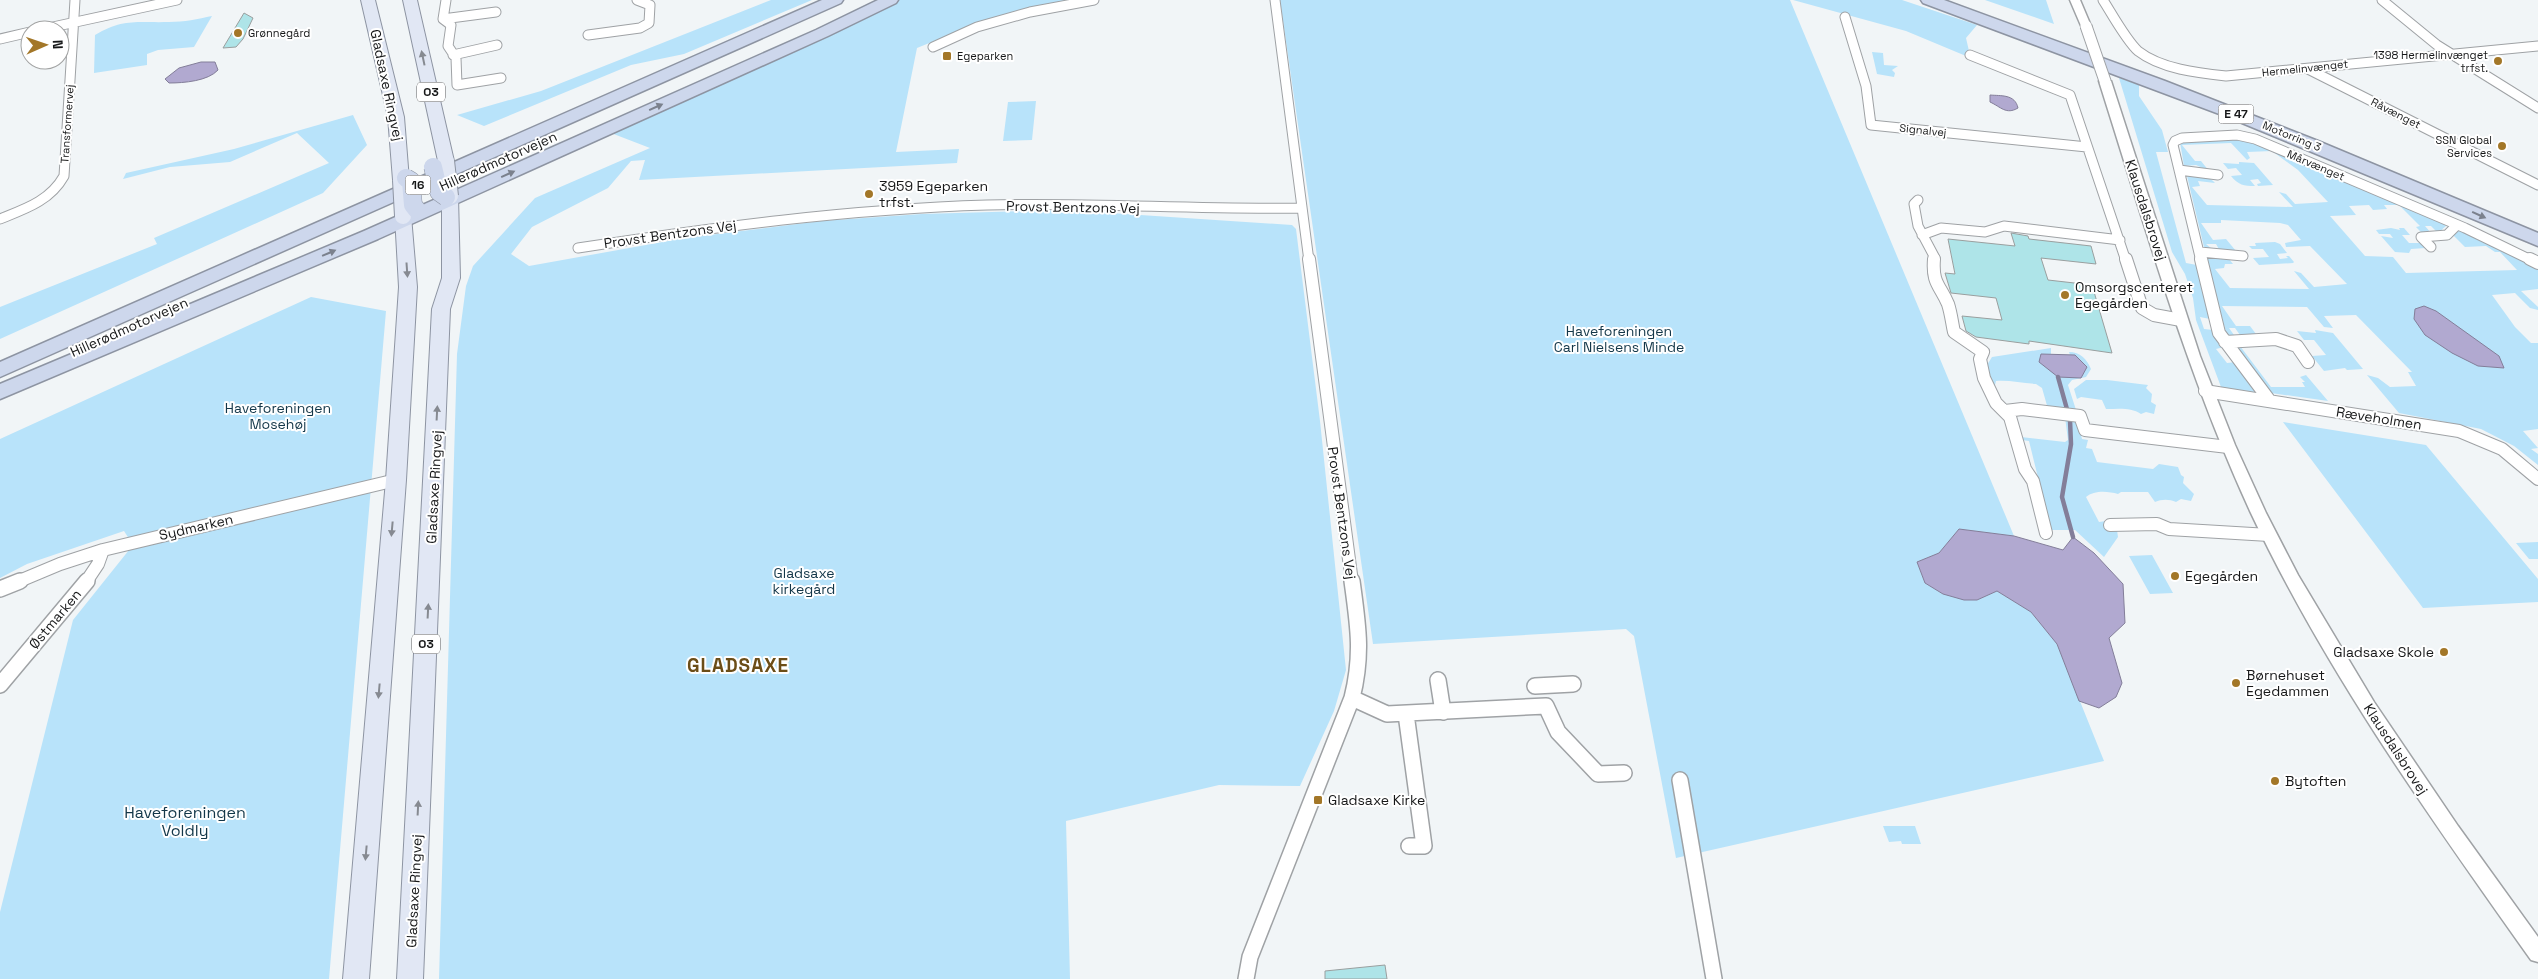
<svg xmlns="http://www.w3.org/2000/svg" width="2538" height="979" viewBox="0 0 2538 979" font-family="'Space Grotesk',sans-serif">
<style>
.green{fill:#b8e3fa}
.water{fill:#b1a9d0;stroke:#837e99}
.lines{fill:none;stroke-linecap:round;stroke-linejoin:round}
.stream{stroke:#837e99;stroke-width:4.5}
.building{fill:#aee4e8;stroke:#9a9f9f}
.minor-far2-casing{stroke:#9fa2a5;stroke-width:11}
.minor-far1-casing{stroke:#9fa2a5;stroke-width:14}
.minor-casing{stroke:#9fa2a5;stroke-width:18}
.tertiary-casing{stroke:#9fa2a5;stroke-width:3}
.primary-casing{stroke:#8d94a2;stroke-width:2}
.motorway-casing{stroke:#8d94a2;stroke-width:3}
.minor-far2{stroke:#fff;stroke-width:9}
.minor-far1{stroke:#fff;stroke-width:12}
.minor{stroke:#fff;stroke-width:15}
.tertiary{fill:#fff;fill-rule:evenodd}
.primary{fill:#e1e7f4;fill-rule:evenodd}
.motorway{fill:#cdd7ec;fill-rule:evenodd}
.tertiary-bridge-casing{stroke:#9fa2a5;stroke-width:13;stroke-linecap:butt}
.primary-bridge-casing{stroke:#8d94a2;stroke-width:18;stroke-linecap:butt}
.motorway-bridge-casing{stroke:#8d94a2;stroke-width:19;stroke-linecap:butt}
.tertiary-bridge{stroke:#fff;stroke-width:11}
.primary-bridge{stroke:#e1e7f4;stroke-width:16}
.motorway-bridge{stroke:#cdd7ec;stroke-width:18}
.oneway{fill:#868a91}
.oneway2{fill:#7b818d}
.poi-dot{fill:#a37728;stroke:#fff;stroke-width:2}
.labels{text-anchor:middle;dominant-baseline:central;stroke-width:4;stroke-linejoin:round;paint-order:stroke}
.far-poi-label{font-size:11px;fill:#171819;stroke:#fff;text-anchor:start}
.far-street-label{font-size:11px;fill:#171819;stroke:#fff}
.shield{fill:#fff;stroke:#5d5d5e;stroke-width:1}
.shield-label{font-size:12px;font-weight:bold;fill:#171819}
.street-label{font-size:14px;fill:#171819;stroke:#fff}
.poi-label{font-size:14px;fill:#171819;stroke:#fff;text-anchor:start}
.park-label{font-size:14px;fill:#133749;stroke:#fff}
.near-park-label{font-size:16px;fill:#133749;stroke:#fff}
.district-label{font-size:19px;font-weight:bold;letter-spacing:1px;fill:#6b4d17;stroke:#fff}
</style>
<rect width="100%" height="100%" fill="#f1f5f7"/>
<path class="green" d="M 771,0 L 812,0 L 684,54 L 631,65 L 484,126 L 457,115 L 541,91 Z
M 897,0 L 1076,0 L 991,18 L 917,48 L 896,152 L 959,149 L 957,163 L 639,180 L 645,160 L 631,161 L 608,188 L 532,227 L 511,254 L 529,266 L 685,238 L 821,221 L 922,214 L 1065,210 L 1292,225 L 1296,229 L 1320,421 L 1346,670 L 1334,711 L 1300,786 L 1219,785 L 1066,821 L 1070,979 L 439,979 L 457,354 L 466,286 L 473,266 L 535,198 L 650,148 L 611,133 Z
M 1280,0 L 1790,0 L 2014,536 L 1959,529 L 1939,553 L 1917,562 L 1925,583 L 1943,594 L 1977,600 L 1997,591 L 2031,612 L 2057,644 L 2104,761 L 1676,858 L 1634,636 L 1626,629 L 1373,644 Z
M 1793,0 L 1902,0 L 1977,25 L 1966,38 L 1969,51 L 1966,56 L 1906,31 Z
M 1985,0 L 2046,0 L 2054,24 Z
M 212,16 L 194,47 L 158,50 L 147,54 L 147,65 L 94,73 L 95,35 C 124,18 137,23 169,22 C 184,22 198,19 212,16 Z
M 1872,52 L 1883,53 L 1884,65 L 1898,66 L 1892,70 L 1895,73 L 1894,77 L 1877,74 Z
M 2119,78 L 2139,85 L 2139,96 L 2162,130 L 2168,152 L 2156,152 L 2186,263 L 2197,265 L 2210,319 L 2200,317 L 2204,329 L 2213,330 L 2224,347 L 2216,349 L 2227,363 L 2236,362 L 2254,389 L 2254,392 L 2221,387 L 2196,320 L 2193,298 L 2185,274 L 2172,252 Z
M 1036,101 L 1032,140 L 1003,141 L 1008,102 Z
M 353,115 L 367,145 L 323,193 L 0,339 L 0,307 L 157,244 L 154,238 L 329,163 L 297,133 L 230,162 L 170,167 L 123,179 L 126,173 L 234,149 Z
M 2246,139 L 2444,223 L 2446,226 L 2438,233 L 2431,226 L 2425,226 L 2431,233 L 2422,233 L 2416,227 L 2420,226 L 2399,205 L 2384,205 L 2387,209 L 2373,210 L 2369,205 L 2349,206 L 2356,215 L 2330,216 L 2365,256 L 2393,257 L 2406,273 L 2517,270 L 2500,252 L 2495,252 L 2486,246 L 2465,247 L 2453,235 L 2458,231 L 2463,232 L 2538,267 L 2538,289 L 2521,291 L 2538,307 L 2538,310 L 2530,308 L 2515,293 L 2492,295 L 2515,327 L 2531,343 L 2538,343 L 2538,429 L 2523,431 L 2538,448 L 2531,449 L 2538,454 L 2538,465 L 2514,446 L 2481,429 L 2399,413 L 2367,375 L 2378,378 L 2390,387 L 2416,386 L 2408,372 L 2412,372 L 2356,315 L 2324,316 L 2333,328 L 2324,327 L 2307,307 L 2222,306 L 2236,326 L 2250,326 L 2256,334 L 2240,335 L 2235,328 L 2229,328 L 2234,335 L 2227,336 L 2208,266 L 2207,258 L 2211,256 L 2229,259 L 2233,264 L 2225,264 L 2224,268 L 2215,269 L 2230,288 L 2309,289 L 2294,271 L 2301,273 L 2314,287 L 2347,284 L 2310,246 L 2286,247 L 2285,243 L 2301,240 L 2288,225 L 2280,223 L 2221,220 L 2221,223 L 2201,223 L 2213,240 L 2226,239 L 2236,251 L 2220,251 L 2216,244 L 2206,244 L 2212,249 L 2210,251 L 2204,247 L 2187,176 C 2196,173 2209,176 2215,183 L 2198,181 L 2200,186 L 2192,187 L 2207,205 L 2293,207 L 2279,192 L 2286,194 L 2295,204 L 2328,202 L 2298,170 L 2272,151 L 2247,152 L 2250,158 L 2247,160 L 2231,143 L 2182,145 L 2195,161 L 2201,161 L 2209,171 L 2196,165 L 2184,166 L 2180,142 Z
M 2239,162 L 2254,163 L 2273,185 L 2258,186 L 2257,184 L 2261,183 L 2258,179 L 2250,180 L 2255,186 C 2244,186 2238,185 2231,176 L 2242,175 L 2236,168 L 2228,169 L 2223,163 L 2239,164 Z
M 2391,228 L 2400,230 L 2399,228 L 2404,228 L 2410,235 L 2402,235 L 2409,243 L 2421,243 L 2426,248 L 2411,249 L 2409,253 L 2395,252 L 2381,236 L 2393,238 L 2390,234 L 2379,234 L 2376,230 Z
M 2275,242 L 2280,244 L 2287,253 L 2277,254 L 2280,259 L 2288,258 L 2286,256 L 2289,256 L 2294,262 L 2293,263 L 2259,265 L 2253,258 L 2269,257 L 2263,249 L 2252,249 L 2249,246 L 2256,246 L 2255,243 Z
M 311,297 L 386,311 L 329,979 L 0,979 L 0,912 L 73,620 L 133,545 L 124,531 L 27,564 L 0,578 L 0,439 Z
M 2315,330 L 2333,333 L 2363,369 L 2347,370 L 2345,368 L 2324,371 L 2312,356 L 2326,355 L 2314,340 L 2304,340 L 2297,331 L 2316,333 Z
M 2240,346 L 2271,387 L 2305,387 L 2302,382 L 2305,382 L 2300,377 L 2306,375 L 2328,401 L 2271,393 L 2237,348 Z
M 2051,348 L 2051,354 L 2041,354 L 2075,355 L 2070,355 L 2069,352 C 2080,352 2087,359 2091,369 L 2086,377 L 2072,380 L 2068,385 L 2077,413 L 2048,409 L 2042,388 L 2036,384 C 2023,383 2008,380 1996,381 L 1995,385 L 1992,385 L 1987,365 L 1992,357 Z
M 2086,380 L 2107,380 L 2148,385 L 2146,388 L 2152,394 L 2151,402 L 2156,405 L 2154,414 L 2146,412 L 2141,414 C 2131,407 2118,409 2106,409 L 2102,400 L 2081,397 L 2077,399 L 2074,389 Z
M 2065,417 L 2077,419 L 2082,439 L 2088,440 L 2086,448 L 2092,449 L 2097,462 L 2153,469 L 2159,464 L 2178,467 L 2181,475 L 2184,477 L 2183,483 L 2194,494 L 2191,501 L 2181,499 L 2176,502 C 2169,499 2162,499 2155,502 L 2148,492 L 2121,492 L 2118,494 C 2108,491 2094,490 2086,497 L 2099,522 L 2106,521 L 2117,530 L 2118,537 L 2104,557 L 2075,530 L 2051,530 L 2029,441 L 2022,440 L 2021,437 L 2065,442 L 2068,440 Z
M 2283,422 L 2426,445 L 2538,579 L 2538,602 L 2423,608 Z
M 2538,542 L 2538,559 L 2529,559 L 2516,543 Z
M 2152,555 L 2173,593 L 2150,594 L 2129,556 Z
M 1883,826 L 1915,826 L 1921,844 L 1902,844 L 1901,841 L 1889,842 Z"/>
<path class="water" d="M 201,62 L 215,62 L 218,70 C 208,81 184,83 169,83 L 165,79 L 179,68 Z
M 1990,95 C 2001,96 2015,94 2018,108 C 2006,115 2001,107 1990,102 Z
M 2424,306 L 2436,311 L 2499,356 L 2504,368 L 2478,366 L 2452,353 L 2425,335 L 2414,319 L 2415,309 Z
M 2041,354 L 2075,355 L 2087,367 L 2081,378 L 2058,377 L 2039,362 Z
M 1959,529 L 2014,536 L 2063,550 L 2073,537 L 2094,553 L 2123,584 L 2125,623 L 2109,638 L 2122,683 L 2116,697 L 2099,708 L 2079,701 L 2057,644 L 2031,612 L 1997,591 L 1977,600 L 1964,600 L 1943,594 L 1925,583 L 1917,562 L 1939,553 Z"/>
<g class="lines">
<path class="stream" d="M 2058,377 L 2070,420 L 2071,444 L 2062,497 L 2073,537"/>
</g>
<path class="building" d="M 244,13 L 253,18 L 243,39 L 236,47 L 223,48 Z
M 2011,233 L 2028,236 L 2029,239 L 2091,246 L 2096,264 L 2041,258 L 2048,280 L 2092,285 L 2112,353 L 2029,341 L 2029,344 L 1976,337 L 1966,331 L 1962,316 L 2002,320 L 1996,298 L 1951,293 L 1945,273 L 1955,274 L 1948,239 L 2015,246 Z
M 1385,965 L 1387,979 L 1325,979 L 1325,971 Z"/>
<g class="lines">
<defs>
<path id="minor-far2" d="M 446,0 L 443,19 L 451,25 L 448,46 L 456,58 L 457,85 L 501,78
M 1275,0 L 1309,261
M 2103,0 C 2112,14 2126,40 2138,51 C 2161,69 2198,73 2226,76 L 2538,46
M 2382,0 L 2437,45 L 2538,108
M 1845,17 L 1866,86 L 1871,125 L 2087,147
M 443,19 L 496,12
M 39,30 L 177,0
M 588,35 L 640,28 L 649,23 L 650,5 L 637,0
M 0,39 L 30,32
M 933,47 L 977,27 L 1030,12 L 1094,0
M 453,55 L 497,45
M 1970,55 L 2070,95 L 2126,261
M 2308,69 L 2538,185
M 2179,170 L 2218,175
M 1918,200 L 1914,204 L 1918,226 L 1934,256 L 1934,261
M 0,219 C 25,209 50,201 64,176 L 75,0
M 1922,235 L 1941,228 L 1985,232 L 2004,226 L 2120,240
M 2431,247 L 2421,237 L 2447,235 L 2457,225
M 578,248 C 714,227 850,209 987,205 C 1092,202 1196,210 1301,208
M 2200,252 L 2243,256
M 2201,261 L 2173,145 L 2175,141 L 2182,138 L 2237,135 L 2255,139 L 2465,228 L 2533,261"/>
<path id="minor-far1" d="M 1309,259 L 1352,582
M 1934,259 C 1932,284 1940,285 1948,304 C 1951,313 1952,323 1954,332 L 1983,352 L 1980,359 L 1984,378 L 1996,403 L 2010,417 L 2025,469 L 2033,481 L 2046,533
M 2126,259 L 2142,308 L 2154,315 L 2181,320
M 2201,259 L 2219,333 L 2270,401
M 2530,259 L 2538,263
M 2225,342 L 2276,339 L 2297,346 L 2308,362
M 2205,391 L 2459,431 L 2502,449 L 2538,479
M 2005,411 L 2022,409 L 2080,416 L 2085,430 L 2228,447
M 2110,525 L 2157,524 L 2169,529 L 2269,535
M 17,582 L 60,564 L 103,550 L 396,480
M 86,582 L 98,564 L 103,550"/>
<path id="minor" d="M 0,589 L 20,581
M 1438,680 L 1443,712
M 0,685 L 87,581
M 1535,686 L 1573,684
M 1352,698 L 1387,714 L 1546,706 L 1558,732 L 1598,774 L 1624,773
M 1406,714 L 1424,846 L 1409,846
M 1680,780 L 1714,979
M 1246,979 L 1250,957 L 1352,698 C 1363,654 1358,625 1352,581"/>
<path id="tertiary" d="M 2070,0 L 2080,0 L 2091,26 L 2090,28 L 2082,28 Z
M 2105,78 L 2111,81 L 2200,356 L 2235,445 L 2266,513 L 2298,575 L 2374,702 L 2458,826 L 2538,937 L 2538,962 L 2531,960 C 2429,816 2325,671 2250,511 C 2186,372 2145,226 2099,81 Z"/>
<path id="primary" d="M 361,0 L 375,0 L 404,117 L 409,180 L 401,185 L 393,180 L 388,117 Z
M 403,0 L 417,0 L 454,161 L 452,164 L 446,166 L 438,161 Z
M 450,191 L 458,196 L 460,278 L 450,309 L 423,979 L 397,979 L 432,309 L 442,278 L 442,196 Z
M 403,211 L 409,212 L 411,216 L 417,287 L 406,480 L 369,979 L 343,979 L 386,480 L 399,287 L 395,216 L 397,212 Z"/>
<path id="motorway" d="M 822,0 L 843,0 L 841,3 L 0,377 L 0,362 Z
M 878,0 L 898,0 L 896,3 L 828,36 L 378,239 L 0,399 L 0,384 L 364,231 L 816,30 Z
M 1921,0 L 1944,0 L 2165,81 L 2318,141 L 2538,233 L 2538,246 L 2230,118 L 1923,3 Z"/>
</defs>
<use href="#minor-far2" class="minor-far2-casing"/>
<use href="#minor-far1" class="minor-far1-casing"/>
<use href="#minor" class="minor-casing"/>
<use href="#tertiary" class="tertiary-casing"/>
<use href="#primary" class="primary-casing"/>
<use href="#motorway" class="motorway-casing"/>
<use href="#minor-far2" class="minor-far2"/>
<use href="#minor-far1" class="minor-far1"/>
<use href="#minor" class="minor"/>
<use href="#tertiary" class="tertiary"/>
<use href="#primary" class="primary"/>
<use href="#motorway" class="motorway"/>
<defs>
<path id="tertiary-bridge" d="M 2086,26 L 2105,81"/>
<path id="primary-bridge" d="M 446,161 L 450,196
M 401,180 L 403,216"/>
<path id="motorway-bridge" d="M 433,167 L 439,192 L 446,197
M 406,178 L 411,181 L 413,205 L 417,210"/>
</defs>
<use href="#tertiary-bridge" class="tertiary-bridge-casing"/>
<use href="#primary-bridge" class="primary-bridge-casing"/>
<use href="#motorway-bridge" class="motorway-bridge-casing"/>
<use href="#tertiary-bridge" class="tertiary-bridge"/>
<use href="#primary-bridge" class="primary-bridge"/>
<use href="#motorway-bridge" class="motorway-bridge"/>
</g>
<defs><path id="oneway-solid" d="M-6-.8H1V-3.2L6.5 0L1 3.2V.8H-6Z" transform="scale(1.25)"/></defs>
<g class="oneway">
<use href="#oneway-solid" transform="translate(423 58) rotate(-102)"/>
<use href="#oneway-solid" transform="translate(407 270) rotate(86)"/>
<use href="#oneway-solid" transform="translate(437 413) rotate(-87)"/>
<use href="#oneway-solid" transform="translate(392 529) rotate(95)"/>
<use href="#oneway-solid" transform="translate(428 611) rotate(-87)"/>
<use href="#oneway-solid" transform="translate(379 691) rotate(95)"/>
<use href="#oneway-solid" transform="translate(418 808) rotate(-87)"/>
<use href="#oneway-solid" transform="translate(366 853) rotate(95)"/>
</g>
<g class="oneway2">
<use href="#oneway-solid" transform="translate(656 107) rotate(-24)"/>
<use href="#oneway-solid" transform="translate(508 174) rotate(-24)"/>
<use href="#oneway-solid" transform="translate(2479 215) rotate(24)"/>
<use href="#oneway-solid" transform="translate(329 253) rotate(-23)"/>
</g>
<g class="poi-dot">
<circle cx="238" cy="33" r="5"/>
<rect x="942" y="51" width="10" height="10" rx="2.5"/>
<circle cx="2498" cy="61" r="5"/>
<circle cx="2502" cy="146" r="5"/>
<circle cx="869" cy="194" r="5"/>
<circle cx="2065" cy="295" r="5"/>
<circle cx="2175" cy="576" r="5"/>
<circle cx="2444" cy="652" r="5"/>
<circle cx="2236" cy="683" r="5"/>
<circle cx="2275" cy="781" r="5"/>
<rect x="1313" y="795" width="10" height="10" rx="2.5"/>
</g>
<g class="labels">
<g class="far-poi-label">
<text x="248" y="33">Grønnegård</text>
<text x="2488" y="55" text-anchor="end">1398 Hermelinvænget<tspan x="2488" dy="13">trfst.</tspan></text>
<text x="957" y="56">Egeparken</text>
<text x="2492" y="140" text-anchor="end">SSN Global<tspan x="2492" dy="13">Services</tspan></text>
</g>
<g class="far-street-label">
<text transform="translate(2305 68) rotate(-6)">Hermelinvænget</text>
<text transform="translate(2396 113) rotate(27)">Råvænget</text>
<text transform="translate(67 124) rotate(-86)">Transformervej</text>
<text transform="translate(1923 130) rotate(6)">Signalvej</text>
<text transform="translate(2292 136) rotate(22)">Motorring 3</text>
<text transform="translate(2316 165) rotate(23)">Mårvænget</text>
</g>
<g class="shield">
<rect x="417" y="82.5" width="28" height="19" rx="4"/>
<rect x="2218.5" y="104.5" width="35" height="19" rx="4"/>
<rect x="405.5" y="175.5" width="25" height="19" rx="4"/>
<rect x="412" y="634.5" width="28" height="19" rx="4"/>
</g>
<g class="shield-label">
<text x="431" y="92">O3</text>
<text x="2236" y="114">E 47</text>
<text x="418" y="185">16</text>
<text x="426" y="644">O3</text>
</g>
<g class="street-label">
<text transform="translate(387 85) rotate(78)">Gladsaxe Ringvej</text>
<text transform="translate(498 161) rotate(-24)">Hillerødmotorvejen</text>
<text transform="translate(1073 207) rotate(1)">Provst Bentzons Vej</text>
<text transform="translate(2146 210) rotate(72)">Klausdalsbrovej</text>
<text transform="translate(670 234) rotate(-8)">Provst Bentzons Vej</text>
<text transform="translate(129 327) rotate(-24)">Hillerødmotorvejen</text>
<text transform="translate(2379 418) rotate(9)">Ræveholmen</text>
<text transform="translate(434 487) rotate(-87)">Gladsaxe Ringvej</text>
<text transform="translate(1342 513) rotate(82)">Provst Bentzons Vej</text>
<text transform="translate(196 527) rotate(-13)">Sydmarken</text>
<text transform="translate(55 619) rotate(-50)">Østmarken</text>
<text transform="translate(2396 749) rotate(57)">Klausdalsbrovej</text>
<text transform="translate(414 891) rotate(-87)">Gladsaxe Ringvej</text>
</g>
<g class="poi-label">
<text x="879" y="186">3959 Egeparken<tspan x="879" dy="16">trfst.</tspan></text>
<text x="2075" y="287">Omsorgscenteret<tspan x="2075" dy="16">Egegården</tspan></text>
<text x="2185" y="576">Egegården</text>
<text x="2434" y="652" text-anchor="end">Gladsaxe Skole</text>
<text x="2246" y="675">Børnehuset<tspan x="2246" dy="16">Egedammen</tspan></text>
<text x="2285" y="781">Bytoften</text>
<text x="1328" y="800">Gladsaxe Kirke</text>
</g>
<g class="park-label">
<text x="1619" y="331">Haveforeningen<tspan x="1619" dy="16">Carl Nielsens Minde</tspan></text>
<text x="278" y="408">Haveforeningen<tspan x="278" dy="16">Mosehøj</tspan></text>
<text x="804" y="573">Gladsaxe<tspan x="804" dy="16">kirkegård</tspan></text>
</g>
<g class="near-park-label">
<text x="185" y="812">Haveforeningen<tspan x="185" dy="18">Voldly</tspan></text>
</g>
<g class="district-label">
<text x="738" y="665">GLADSAXE</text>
</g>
</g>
<g transform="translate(45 45) rotate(88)"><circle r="24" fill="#ffffff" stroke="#a2a3a3"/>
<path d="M0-4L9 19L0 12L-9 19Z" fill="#a37728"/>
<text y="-8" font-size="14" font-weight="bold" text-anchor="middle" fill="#171819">N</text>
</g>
</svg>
